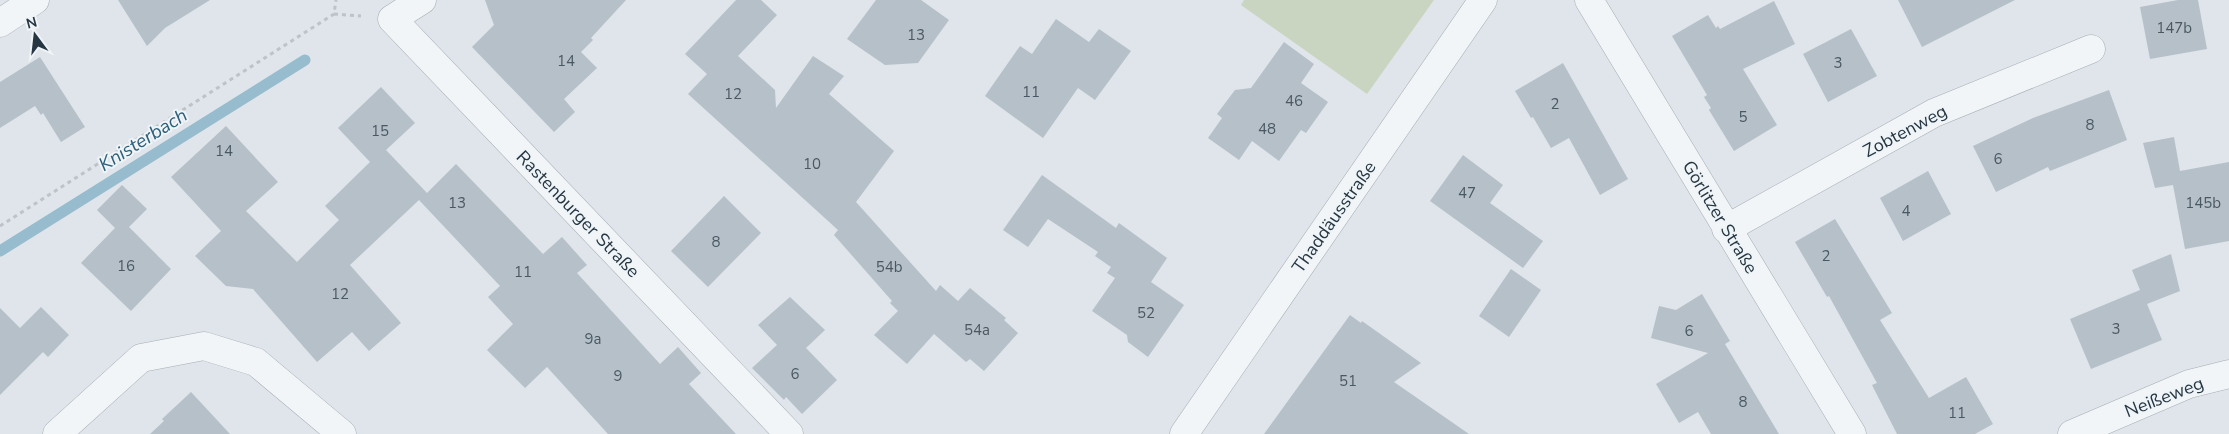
<svg xmlns="http://www.w3.org/2000/svg" width="2229" height="434" viewBox="0 0 2229 434" font-family="'Nunito Sans',sans-serif">
<style>
.green{fill:#c9d5c0}
.lines{fill:none;stroke-linecap:round;stroke-linejoin:round}
.stream{stroke:#97bccd;stroke-width:11}
.building{fill:#b6c0c8}
.minor-casing{stroke:#a4adb5;stroke-width:29}
.path{stroke:#bdc3c9;stroke-width:3;stroke-dasharray:4 4;stroke-linecap:butt}
.minor{stroke:#f2f5f8;stroke-width:28}
.labels{text-anchor:middle;dominant-baseline:central;stroke-width:4;stroke-linejoin:round;paint-order:stroke}
.number-label{font-size:15px;fill:#4a5864}
.street-label{font-size:18px;fill:#263643;stroke:#eff4f7}
.water-label{font-size:19px;font-style:italic;fill:#2d5e7a;stroke:#eff4f7}
</style>
<rect width="100%" height="100%" fill="#dfe5ea"/>
<path class="green" d="M 1244,0 L 1434,0 L 1367,94 L 1241,5 Z"/>
<g class="lines">
<path class="stream" d="M 0,251 L 305,60"/>
</g>
<path class="building" d="M 118,0 L 210,0 L 165,28 L 147,46 Z
M 485,0 L 626,0 L 591,38 L 593,40 L 581,52 L 597,68 L 564,99 L 575,112 L 554,132 L 472,47 L 494,25 Z
M 736,0 L 761,0 L 777,15 L 738,56 L 775,90 L 776,108 L 813,56 L 844,76 L 829,94 L 894,151 L 856,202 L 936,291 L 940,285 L 958,301 L 970,288 L 1006,318 L 1004,320 L 1018,333 L 984,371 L 970,359 L 966,362 L 934,334 L 907,364 L 874,335 L 898,311 L 890,303 L 892,301 L 834,235 L 838,230 L 688,94 L 707,74 L 685,54 Z
M 876,0 L 921,0 L 949,20 L 918,63 L 885,65 L 847,39 Z
M 1898,0 L 2015,0 L 1922,47 Z
M 2178,0 L 2198,0 L 2207,49 L 2150,59 L 2140,7 Z
M 1774,1 L 1795,44 L 1743,69 L 1777,125 L 1734,151 L 1709,110 L 1711,108 L 1704,97 L 1707,95 L 1672,36 L 1708,15 L 1716,28 L 1718,26 L 1720,29 Z
M 1056,19 L 1089,42 L 1099,29 L 1131,51 L 1095,100 L 1078,88 L 1043,138 L 985,96 L 1020,46 L 1032,54 Z
M 1851,29 L 1877,76 L 1828,102 L 1803,54 Z
M 1284,42 L 1314,64 L 1301,83 L 1328,102 L 1306,133 L 1301,130 L 1279,161 L 1252,141 L 1239,160 L 1208,138 L 1222,118 L 1217,114 L 1235,90 L 1251,88 Z
M 40,57 L 85,127 L 61,142 L 43,113 L 41,115 L 35,106 L 0,128 L 0,82 Z
M 1563,63 L 1628,179 L 1600,195 L 1569,138 L 1551,148 L 1533,117 L 1531,118 L 1515,91 Z
M 381,87 L 415,123 L 386,150 L 427,193 L 456,164 L 543,254 L 562,237 L 587,265 L 577,273 L 660,364 L 678,347 L 701,373 L 689,384 L 736,434 L 608,434 L 547,367 L 525,388 L 487,350 L 513,324 L 488,297 L 500,286 L 419,200 L 350,265 L 401,323 L 369,351 L 352,332 L 317,362 L 253,289 L 226,286 L 195,256 L 221,231 L 171,177 L 226,126 L 278,182 L 246,211 L 297,262 L 339,220 L 325,206 L 370,162 L 338,128 Z
M 2109,90 L 2127,140 L 2050,171 L 2048,167 L 1996,192 L 1973,146 L 2033,118 Z
M 2174,137 L 2180,171 L 2229,162 L 2229,241 L 2185,249 L 2173,185 L 2155,188 L 2143,143 Z
M 1463,155 L 1503,185 L 1490,203 L 1543,241 L 1523,268 L 1430,201 Z
M 1928,171 L 1951,214 L 1903,241 L 1880,198 Z
M 1042,175 L 1116,228 L 1119,223 L 1167,258 L 1151,282 L 1184,305 L 1148,357 L 1128,342 L 1127,335 L 1092,311 L 1115,278 L 1107,273 L 1111,267 L 1095,256 L 1098,252 L 1048,219 L 1028,247 L 1003,230 Z
M 122,185 L 147,209 L 129,227 L 171,269 L 131,311 L 81,263 L 115,228 L 97,210 Z
M 724,196 L 761,233 L 708,287 L 671,251 Z
M 1835,219 L 1892,313 L 1880,320 L 1929,398 L 1966,377 L 1993,424 L 1975,434 L 1897,434 L 1872,385 L 1877,383 L 1829,296 L 1827,297 L 1795,242 Z
M 2171,254 L 2180,291 L 2147,304 L 2162,340 L 2091,369 L 2070,319 L 2140,290 L 2132,270 Z
M 1511,269 L 1541,290 L 1509,337 L 1479,316 Z
M 1702,294 L 1730,341 L 1725,344 L 1779,434 L 1711,434 L 1698,412 L 1679,423 L 1656,384 L 1708,353 L 1651,338 L 1659,306 L 1676,310 Z
M 790,297 L 825,330 L 806,348 L 837,380 L 802,414 L 786,397 L 784,400 L 752,368 L 777,345 L 758,325 Z
M 41,307 L 69,335 L 48,357 L 43,352 L 0,395 L 0,308 L 20,328 Z
M 1350,315 L 1361,323 L 1362,321 L 1421,363 L 1394,382 L 1469,434 L 1264,434 Z
M 191,392 L 230,434 L 150,434 L 164,421 L 162,419 Z"/>
<g class="lines">
<defs>
<path id="minor" d="M 422,0 L 392,19 L 789,434
M 1589,0 L 1852,434
M 0,23 L 35,0
M 1726,229 L 1934,113 L 2091,49
M 57,434 L 141,358 L 204,346 L 256,362 L 342,434
M 1184,434 L 1483,0
M 2072,434 L 2189,384 L 2229,374"/>
</defs>
<use href="#minor" class="minor-casing"/>
<path class="path" d="M 334,14 L 361,16
M 0,226 L 334,14 L 336,0"/>
<use href="#minor" class="minor"/>
</g>
<g class="labels">
<g class="number-label">
<text x="2174" y="28">147b</text>
<text x="916" y="35">13</text>
<text x="566" y="61">14</text>
<text x="1838" y="63">3</text>
<text x="1031" y="92">11</text>
<text x="733" y="94">12</text>
<text x="1294" y="101">46</text>
<text x="1555" y="104">2</text>
<text x="1743" y="117">5</text>
<text x="2090" y="125">8</text>
<text x="1267" y="129">48</text>
<text x="380" y="131">15</text>
<text x="224" y="151">14</text>
<text x="1998" y="159">6</text>
<text x="812" y="164">10</text>
<text x="1467" y="193">47</text>
<text x="457" y="203">13</text>
<text x="2203" y="203">145b</text>
<text x="1906" y="211">4</text>
<text x="716" y="242">8</text>
<text x="1826" y="256">2</text>
<text x="126" y="266">16</text>
<text x="889" y="267">54b</text>
<text x="523" y="272">11</text>
<text x="340" y="294">12</text>
<text x="1146" y="313">52</text>
<text x="2116" y="329">3</text>
<text x="977" y="330">54a</text>
<text x="1689" y="331">6</text>
<text x="593" y="339">9a</text>
<text x="795" y="374">6</text>
<text x="618" y="376">9</text>
<text x="1348" y="381">51</text>
<text x="1743" y="402">8</text>
<text x="1957" y="413">11</text>
</g>
<g class="street-label">
<text transform="translate(1905 131) rotate(-28)">Zobtenweg</text>
<text transform="translate(578 214) rotate(46)">Rastenburger Straße</text>
<text transform="translate(1334 217) rotate(-55)">Thaddäusstraße</text>
<text transform="translate(1720 217) rotate(59)">Görlitzer Straße</text>
<text transform="translate(2164 397) rotate(-21)">Neißeweg</text>
</g>
<g class="water-label">
<text transform="translate(143 140) rotate(-32)">Knisterbach</text>
</g>
</g>
<g transform="translate(35 35) rotate(345)" stroke="#eff4f7" stroke-width="4" paint-order="stroke">
<path d="M0-4L9 19L0 12L-9 19Z" fill="#263643"/>
<text y="-8" font-size="14" font-weight="bold" text-anchor="middle" fill="#263643">N</text>
</g>
</svg>
